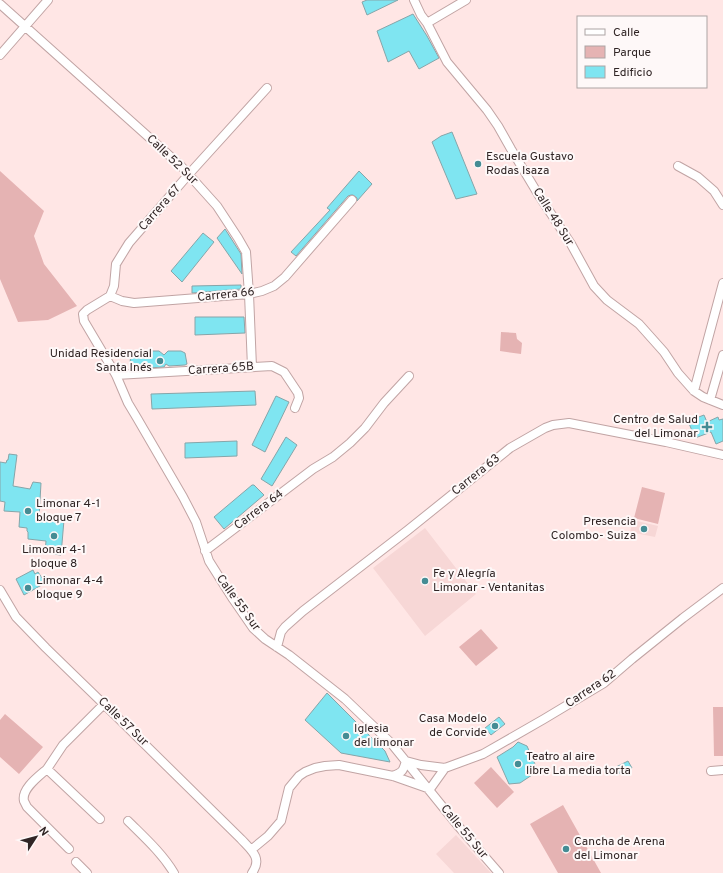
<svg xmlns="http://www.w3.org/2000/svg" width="723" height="873" viewBox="0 0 723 873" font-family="Overpass,sans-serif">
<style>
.built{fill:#f7d7d6}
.green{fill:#e5b3b3}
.building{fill:#7fe5f1;stroke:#86a5a9}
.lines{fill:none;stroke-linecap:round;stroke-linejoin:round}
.minor-casing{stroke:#c1a4a4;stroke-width:10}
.minor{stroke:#fff;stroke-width:8}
.poi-dot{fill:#458c94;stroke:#fef8f8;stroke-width:1.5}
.labels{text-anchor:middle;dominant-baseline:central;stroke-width:4;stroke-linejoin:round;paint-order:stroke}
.poi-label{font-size:12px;fill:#302525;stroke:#fef8f8;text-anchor:start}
.street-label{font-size:12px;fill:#302525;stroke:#fef8f8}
</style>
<rect width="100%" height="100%" fill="#ffe6e5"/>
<path class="built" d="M 633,520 L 658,526 L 655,537 L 630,532 Z
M 425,528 L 476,594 L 425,636 L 373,568 Z
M 456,835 L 491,873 L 454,873 L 436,854 Z"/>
<path class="green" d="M 0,171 L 44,211 L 34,236 L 44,264 L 77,306 L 48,320 L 18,322 L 0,279 Z
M 501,332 L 516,333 L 517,339 L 522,343 L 521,354 L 500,351 Z
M 642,487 L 665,493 L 658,524 L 634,518 Z
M 481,629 L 498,648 L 476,666 L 459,647 Z
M 713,707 L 723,707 L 723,756 L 714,756 Z
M 5,714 L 43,747 L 19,774 L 0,757 L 0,720 Z
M 491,767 L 514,792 L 497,808 L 474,783 Z
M 563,805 L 601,873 L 558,873 L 530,824 Z"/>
<path class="building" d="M 367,0 L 398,0 L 367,15 L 362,2 Z
M 413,14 L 427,36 L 439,58 L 419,69 L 409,51 L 388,62 L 377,31 Z
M 452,132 L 477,194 L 456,199 L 432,142 L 441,136 Z
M 359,171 L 372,184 L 357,201 L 357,198 L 353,195 L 351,195 L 348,196 L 296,256 L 291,252 L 330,210 L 327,208 Z
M 225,229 L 241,254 L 242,274 L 217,238 Z
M 203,233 L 214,242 L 182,282 L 171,271 Z
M 241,285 L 241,289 L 192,293 L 192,286 Z
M 195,317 L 244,317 L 245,333 L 195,335 Z
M 139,351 L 140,356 L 145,351 L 159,351 L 164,355 L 168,351 L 181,351 L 185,353 L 187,364 L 185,365 L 169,366 L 166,364 L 164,367 L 132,369 L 130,363 L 131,353 Z
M 255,391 L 256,405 L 152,409 L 151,394 Z
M 276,396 L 289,402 L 265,452 L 252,445 Z
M 704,415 L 707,422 L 718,417 L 719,420 L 723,419 L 723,441 L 716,444 L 711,432 L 695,438 L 688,421 Z
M 286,437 L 297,445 L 272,486 L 261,479 Z
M 237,441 L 237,456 L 185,458 L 185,443 Z
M 9,454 L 17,455 L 13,486 L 30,489 L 33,482 L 41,483 L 39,518 L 64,520 L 61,555 L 45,553 L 46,541 L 28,539 L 28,532 L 27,531 L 27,528 L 19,527 L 20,512 L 4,511 L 5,502 L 0,501 L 0,462 L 6,463 L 7,460 L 8,460 Z
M 252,485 L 254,485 L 264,495 L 224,529 L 214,517 Z
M 33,570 L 35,574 L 38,572 L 42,578 L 44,577 L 47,582 L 24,595 L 16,579 Z
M 327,693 L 385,751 L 390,762 L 341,753 L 305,720 Z
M 499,717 L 505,724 L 491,735 L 485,728 Z
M 518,742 L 527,746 L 538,771 L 520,783 L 509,784 L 497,757 L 513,747 Z
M 628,761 L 632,768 L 620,774 L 616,767 Z"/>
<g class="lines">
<defs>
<path id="minor" d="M 414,0 L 421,15 L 427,23 L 447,62 L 487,110 L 498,126 L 511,149 L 538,194 L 571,244 L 594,286 L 607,300 L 639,324 L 664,352 L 678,373 L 694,391 L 703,397 L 723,405
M 0,4 L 181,166 L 217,206 L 238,238 L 246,252 L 249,294 L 252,367
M 427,23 L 466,0
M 0,55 L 48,0
M 267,88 L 189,174 L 129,243 L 116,264 L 114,286 L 110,296 L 87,310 L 83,314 L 84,321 L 116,375 L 128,403 L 137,418 L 183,497 L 196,522 L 209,561 L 233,599 L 253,628 L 265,639 L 289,655 L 345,699 L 391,743 L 459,827 L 499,873
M 678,166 L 698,177 L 714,191 L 723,205
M 110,296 L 122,301 L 134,303 L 249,294 L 262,291 L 274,286 L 285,277 L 352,200
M 116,375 L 272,366 L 284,372 L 298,393 L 299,398 L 295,408
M 694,391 L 723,283
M 710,400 L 723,355
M 205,551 L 313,469 L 333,457 L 350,443 L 365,428 L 384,403 L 409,376
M 0,590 L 16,617 L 46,648 L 116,716 L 241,839 C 251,850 263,858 252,873
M 277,647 L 281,632 L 285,627 L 303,611 L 408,530 L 510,448 L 545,428 L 553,425 L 569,423 L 666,442 L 723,455
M 47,769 C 39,776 21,789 24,801 C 25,803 26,805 27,807 L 69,849
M 711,771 L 723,770
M 393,776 C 403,772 403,771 406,761 L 421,765 L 445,768 L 483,754 L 544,719 L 604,683 L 632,659 L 683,618 L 723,588
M 100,819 L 47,769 L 63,745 L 104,704
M 128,821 C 144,837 162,853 174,873
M 251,850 L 268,836 L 281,821 L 289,788 L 299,776 L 305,772 L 315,768 L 325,766 L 339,765 L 393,776 L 430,789 L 445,768
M 76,862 L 87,873"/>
</defs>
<use href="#minor" class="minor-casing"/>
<use href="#minor" class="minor"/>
</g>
<g class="poi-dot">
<circle cx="478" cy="164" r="4"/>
<circle cx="160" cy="361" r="4"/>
<path d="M705 421h4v4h4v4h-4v4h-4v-4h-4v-4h4z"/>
<circle cx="28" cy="511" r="4"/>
<circle cx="644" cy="529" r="4"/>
<circle cx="54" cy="536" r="4"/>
<circle cx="425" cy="581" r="4"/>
<circle cx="28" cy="588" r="4"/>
<circle cx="495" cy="726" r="4"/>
<circle cx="346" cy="736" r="4"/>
<circle cx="518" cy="764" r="4"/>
<circle cx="566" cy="849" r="4"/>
</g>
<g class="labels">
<g class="poi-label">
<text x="486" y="157">Escuela Gustavo<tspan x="486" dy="14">Rodas Isaza</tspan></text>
<text x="152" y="354" text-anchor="end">Unidad Residencial<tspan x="152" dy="14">Santa Inés</tspan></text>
<text x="698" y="420" text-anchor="end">Centro de Salud<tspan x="698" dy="14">del Limonar</tspan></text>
<text x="36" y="504">Limonar 4-1<tspan x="36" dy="14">bloque 7</tspan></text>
<text x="636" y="522" text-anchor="end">Presencia<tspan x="636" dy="14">Colombo- Suiza</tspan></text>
<text x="54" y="550" text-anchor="middle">Limonar 4-1<tspan x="54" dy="14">bloque 8</tspan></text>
<text x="433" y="574">Fe y Alegría<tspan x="433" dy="14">Limonar - Ventanitas</tspan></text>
<text x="36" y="581">Limonar 4-4<tspan x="36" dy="14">bloque 9</tspan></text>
<text x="487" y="719" text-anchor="end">Casa Modelo<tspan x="487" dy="14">de Corvide</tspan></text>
<text x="354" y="729">Iglesia<tspan x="354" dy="14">del limonar</tspan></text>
<text x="526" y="757">Teatro al aire<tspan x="526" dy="14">libre La media torta</tspan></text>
<text x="574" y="842">Cancha de Arena<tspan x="574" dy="14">del Limonar</tspan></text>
</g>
<g class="street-label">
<text transform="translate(172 160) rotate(44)">Calle 52 Sur</text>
<text transform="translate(160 208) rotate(-49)">Carrera 67</text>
<text transform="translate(553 217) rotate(58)">Calle 48 Sur</text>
<text transform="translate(226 295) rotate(-6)">Carrera 66</text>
<text transform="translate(221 369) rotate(-4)">Carrera 65B</text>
<text transform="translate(476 475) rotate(-39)">Carrera 63</text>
<text transform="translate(259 510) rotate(-37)">Carrera 64</text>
<text transform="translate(238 603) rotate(54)">Calle 55 Sur</text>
<text transform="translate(591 689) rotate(-34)">Carrera 62</text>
<text transform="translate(123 722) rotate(44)">Calle 57 Sur</text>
<text transform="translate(464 832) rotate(50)">Calle 55 Sur</text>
</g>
</g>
<rect x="577" y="16" width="130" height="72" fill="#fef8f8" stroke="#aca4a4"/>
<rect x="585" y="29" width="20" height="6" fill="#ffffff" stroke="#aca4a4"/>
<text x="613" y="36" font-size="12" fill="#302525">Calle</text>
<rect x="585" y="46" width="20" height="12" fill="#e5b3b3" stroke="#aca4a4"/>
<text x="613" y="56" font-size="12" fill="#302525">Parque</text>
<rect x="585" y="66" width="20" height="12" fill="#7fe5f1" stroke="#aca4a4"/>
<text x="613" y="76" font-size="12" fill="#302525">Edificio</text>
<g transform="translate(36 837) rotate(54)" stroke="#fef8f8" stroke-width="3" paint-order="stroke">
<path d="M0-3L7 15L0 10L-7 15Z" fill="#302525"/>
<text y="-6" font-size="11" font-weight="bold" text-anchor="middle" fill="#302525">N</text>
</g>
</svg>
